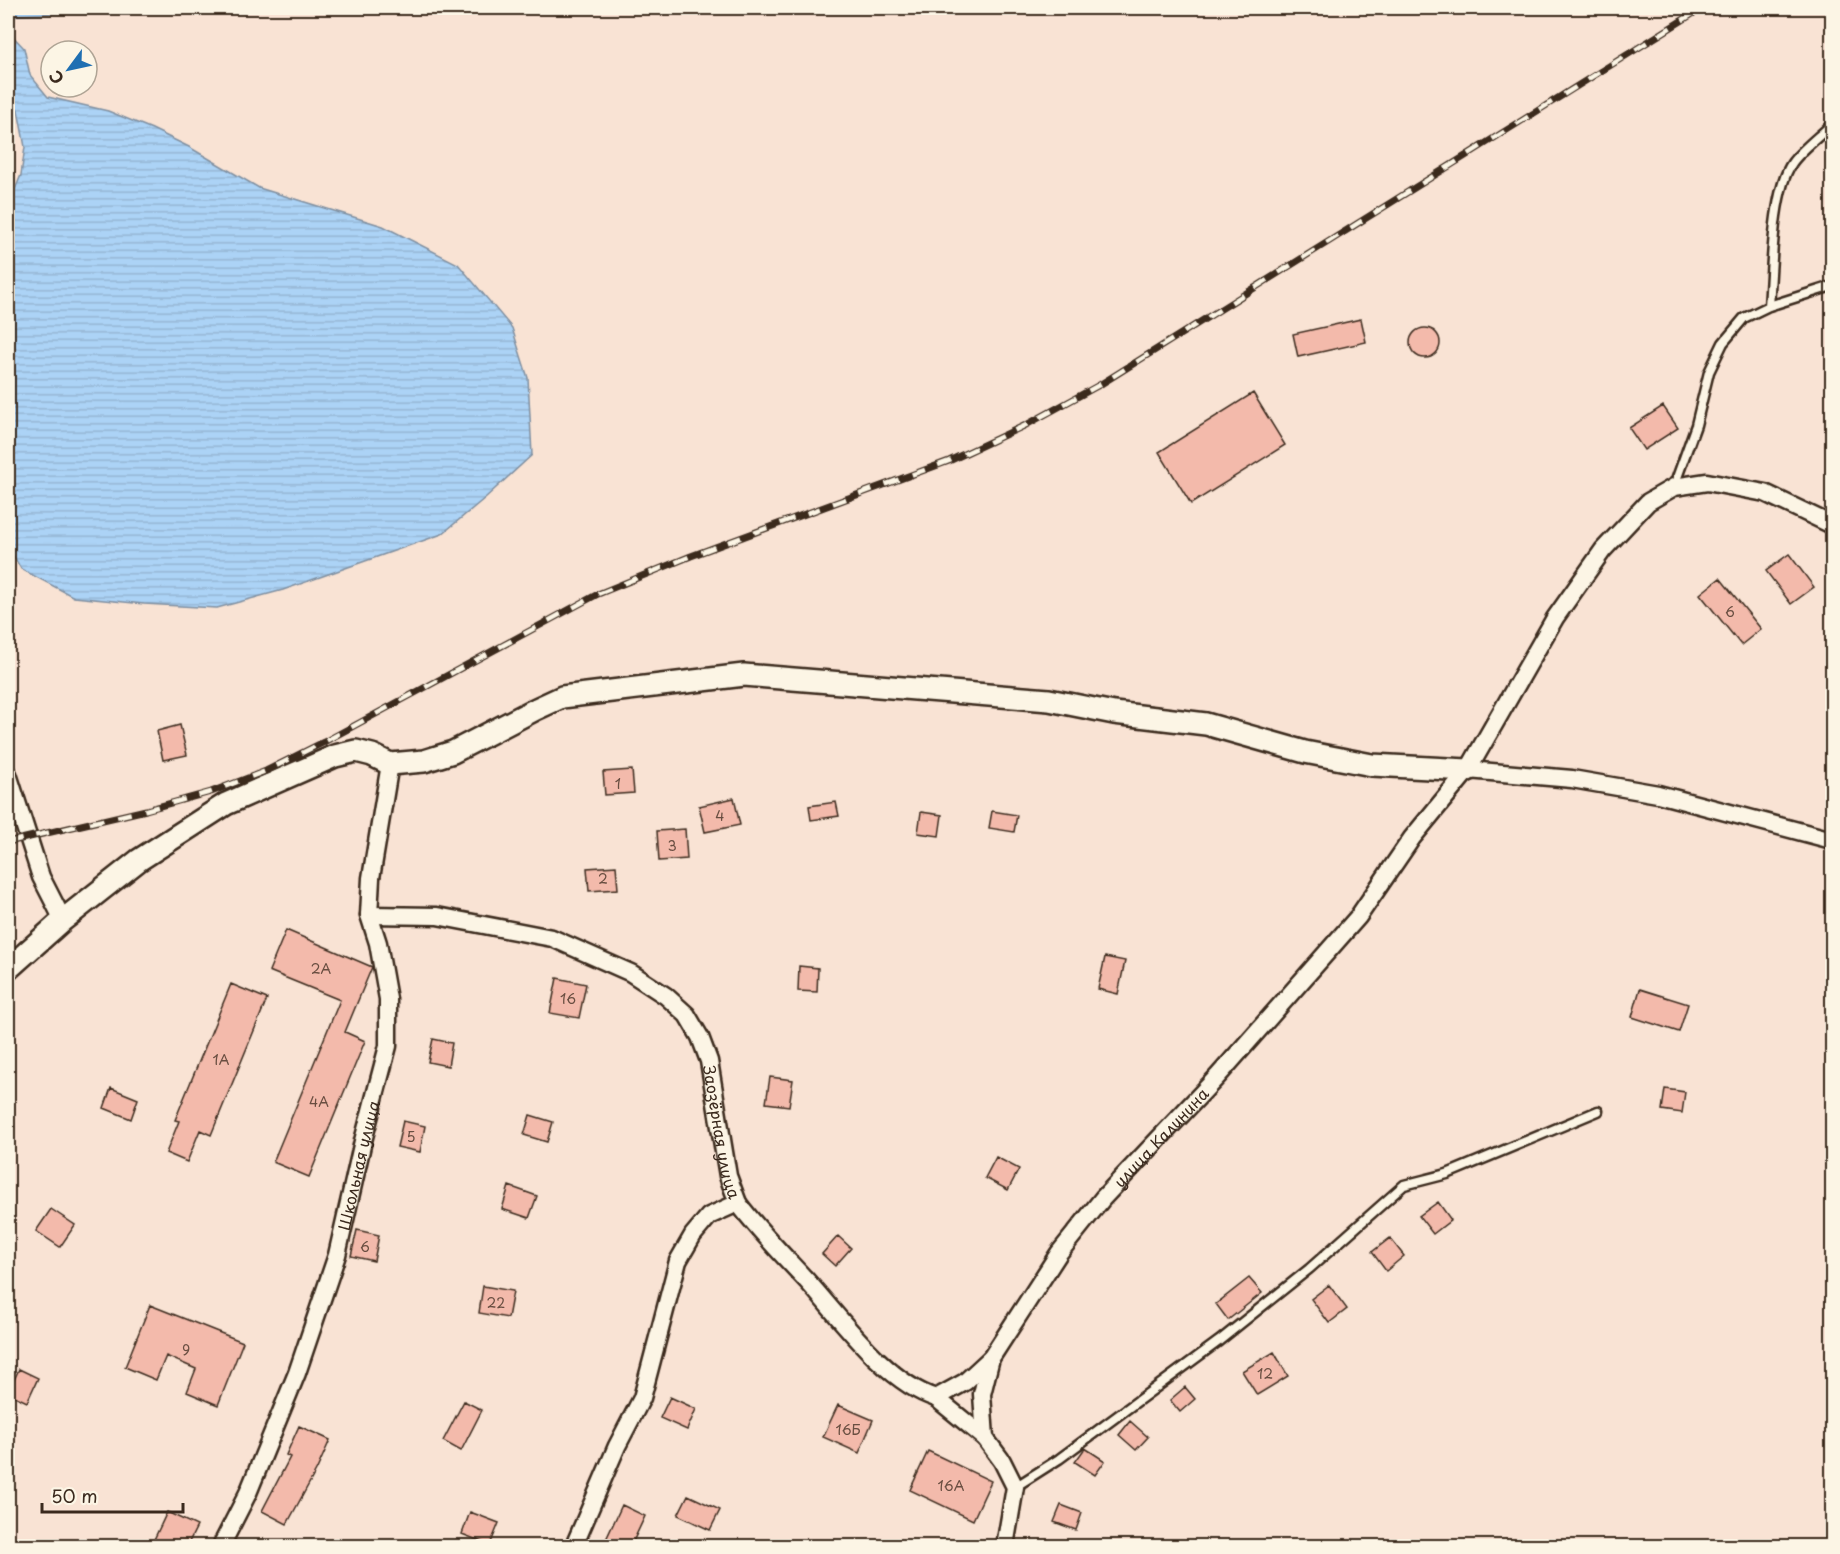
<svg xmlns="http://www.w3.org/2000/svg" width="1840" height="1554" viewBox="0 0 1840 1554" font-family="'Playpen Sans',sans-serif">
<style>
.water{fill:url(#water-rules);stroke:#7f8fa0;stroke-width:1.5}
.building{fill:#f3baab;stroke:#3b2a1e;stroke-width:1.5}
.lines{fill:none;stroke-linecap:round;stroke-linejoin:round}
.service-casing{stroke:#3b2a1e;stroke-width:13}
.minor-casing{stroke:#3b2a1e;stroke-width:21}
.tertiary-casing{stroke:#3b2a1e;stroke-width:26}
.service{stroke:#fcf5e5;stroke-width:8}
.minor{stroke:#fcf5e5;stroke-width:16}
.tertiary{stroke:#fcf5e5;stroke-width:21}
.rail-casing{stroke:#3b2a1e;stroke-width:7}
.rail{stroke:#fcf5e5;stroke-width:4.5;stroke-dasharray:14;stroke-linecap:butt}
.labels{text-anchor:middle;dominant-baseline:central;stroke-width:4.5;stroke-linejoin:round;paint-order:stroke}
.number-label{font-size:14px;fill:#694e41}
.street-label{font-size:16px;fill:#3b2a1e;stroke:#fcf5e5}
</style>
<defs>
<pattern id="water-rules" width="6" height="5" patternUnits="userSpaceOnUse" patternTransform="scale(1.5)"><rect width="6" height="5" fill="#acd3f6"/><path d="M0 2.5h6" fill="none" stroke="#95b5d2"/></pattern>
</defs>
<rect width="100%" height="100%" fill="#f9e3d4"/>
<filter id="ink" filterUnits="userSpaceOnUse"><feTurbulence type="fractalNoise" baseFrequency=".0167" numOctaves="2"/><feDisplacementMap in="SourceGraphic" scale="12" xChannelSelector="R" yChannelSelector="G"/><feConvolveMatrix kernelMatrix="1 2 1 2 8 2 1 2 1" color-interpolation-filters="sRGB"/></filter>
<g filter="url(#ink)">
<path class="water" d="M 8,8 L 83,8 L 66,13 L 18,15 L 8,20 Z
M 8,31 L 24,48 L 30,75 L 48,97 L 108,111 L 152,129 L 189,147 L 259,188 L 383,226 L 458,264 L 512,328 L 528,378 L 532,455 L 485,498 L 442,534 L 283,590 L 217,608 L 144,604 L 74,597 L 21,569 L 8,546 L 8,200 L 11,199 L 21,175 L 25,147 L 18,110 L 8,98 Z"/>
<path class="building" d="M 1361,319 L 1366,342 L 1298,357 L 1293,334 Z
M1410 343a15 15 0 1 1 30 0a15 15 0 1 1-30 0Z
M 1253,393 L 1285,445 L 1191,504 L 1159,452 Z
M 1663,406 L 1678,428 L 1644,450 L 1629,428 Z
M 1789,554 L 1814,587 L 1791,604 L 1766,571 Z
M 1720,578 L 1761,629 L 1741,645 L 1700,594 Z
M 180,725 L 187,755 L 163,760 L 157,731 Z
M 632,770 L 634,793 L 605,795 L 603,772 Z
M 734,798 L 740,825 L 705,832 L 699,806 Z
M 836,802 L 839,816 L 811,820 L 809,806 Z
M 992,811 L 1017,815 L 1014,832 L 989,828 Z
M 921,812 L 942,815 L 939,836 L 918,833 Z
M 685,829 L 687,859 L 659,861 L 657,831 Z
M 616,866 L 618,889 L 589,891 L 587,868 Z
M 286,930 L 372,967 L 345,1032 L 365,1041 L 309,1177 L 273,1162 L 340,1000 L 269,971 Z
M 1105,957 L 1125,961 L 1118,994 L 1098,989 Z
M 799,966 L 818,968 L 817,992 L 798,991 Z
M 557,978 L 586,984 L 579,1018 L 550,1013 Z
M 231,984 L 267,999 L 211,1135 L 200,1130 L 187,1162 L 166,1153 L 179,1121 L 175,1120 Z
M 1640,989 L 1688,1004 L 1679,1032 L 1632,1017 Z
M 433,1039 L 452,1043 L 448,1066 L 428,1062 Z
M 770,1077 L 793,1080 L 789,1106 L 766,1103 Z
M 111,1088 L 138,1099 L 131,1119 L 104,1108 Z
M 1665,1089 L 1685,1092 L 1682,1113 L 1662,1110 Z
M 530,1115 L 553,1122 L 547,1142 L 524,1135 Z
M 403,1121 L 425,1126 L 420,1152 L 397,1147 Z
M 996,1157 L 1019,1169 L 1008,1190 L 985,1178 Z
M 509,1186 L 537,1196 L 529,1218 L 502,1209 Z
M 1438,1202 L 1451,1220 L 1433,1234 L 1419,1216 Z
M 51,1209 L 75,1225 L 60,1247 L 36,1231 Z
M 357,1230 L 379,1235 L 374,1261 L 351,1256 Z
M 838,1236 L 851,1248 L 835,1266 L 822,1254 Z
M 1390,1238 L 1404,1256 L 1386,1271 L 1372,1252 Z
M 1249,1278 L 1262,1293 L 1228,1320 L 1216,1304 Z
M 1329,1285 L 1347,1309 L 1329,1323 L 1311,1299 Z
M 483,1286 L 513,1291 L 508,1318 L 479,1313 Z
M 150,1305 L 243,1342 L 218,1405 L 187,1392 L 196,1369 L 166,1356 L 156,1380 L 125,1367 Z
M 1274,1352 L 1288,1376 L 1257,1395 L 1242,1371 Z
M 19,1369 L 38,1378 L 27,1402 L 8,1393 Z
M 1185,1387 L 1195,1399 L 1180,1412 L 1170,1400 Z
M 670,1397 L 696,1409 L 687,1430 L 660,1418 Z
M 464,1401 L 482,1410 L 461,1451 L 443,1441 Z
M 838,1405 L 873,1420 L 859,1453 L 823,1437 Z
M 1130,1421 L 1148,1437 L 1136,1450 L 1119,1435 Z
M 299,1426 L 330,1440 L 317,1469 L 287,1524 L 262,1511 L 290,1457 L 286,1455 Z
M 1085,1448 L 1105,1461 L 1095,1475 L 1075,1462 Z
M 928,1451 L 991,1481 L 973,1520 L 910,1490 Z
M 688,1495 L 720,1510 L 710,1530 L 678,1515 Z
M 622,1505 L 645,1516 L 631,1546 L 603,1546 Z
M 1061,1505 L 1082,1513 L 1076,1530 L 1054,1522 Z
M 167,1512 L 197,1526 L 187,1546 L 151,1546 Z
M 470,1512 L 499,1523 L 490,1545 L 462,1534 Z"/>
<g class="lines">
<defs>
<path id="service" d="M 1769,306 C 1772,270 1772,192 1792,163 C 1802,149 1820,136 1832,124
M 1674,486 L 1696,425 L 1709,372 L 1723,343 L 1744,318 L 1769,306 L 1832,286
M 1015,1487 L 1059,1459 L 1219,1341 L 1309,1269 L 1404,1185 L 1447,1174 L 1598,1111"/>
<g id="minor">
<path d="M 1468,770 L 1572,779 L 1658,794 L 1832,840"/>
<path d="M 8,774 L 41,877 L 63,920"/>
<path id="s1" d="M 369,915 L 437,916 L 552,938 L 631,973 L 666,996 L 687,1015 L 700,1037 L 709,1061 L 728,1176 L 738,1203 L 709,1216 L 693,1235 L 678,1261 L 642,1398 L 617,1446 L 574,1546"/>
<path d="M 738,1203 C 759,1231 784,1256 808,1282 C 842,1320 887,1383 936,1398 L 965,1382 L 991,1358"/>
<path d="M 936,1398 L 985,1438"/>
<path id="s2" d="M 221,1546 L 248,1493 L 297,1373 L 337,1255 L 363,1141 L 388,1046 L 388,999 L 378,943 L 369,915 L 371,878 L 390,764"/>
<path id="s3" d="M 1005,1546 L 1015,1487 L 1002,1461 L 985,1438 L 982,1394 L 991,1358 L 1059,1253 L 1103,1198 L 1217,1077 L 1358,917 L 1412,838 L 1468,770 L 1555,618 L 1603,550 L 1648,502 L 1674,487 L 1707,482 L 1765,493 L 1832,525"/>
</g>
<path id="tertiary" d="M 8,969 L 63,920 L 139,860 L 226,804 L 335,756 L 356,751 L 372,755 L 390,764 L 424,761 L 453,752 L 536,709 L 562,697 L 744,675 L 1049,700 L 1114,713 L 1206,724 L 1305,752 L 1372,765 L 1468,770"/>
</defs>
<use href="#service" class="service-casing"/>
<use href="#minor" class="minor-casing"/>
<use href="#tertiary" class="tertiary-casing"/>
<use href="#service" class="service"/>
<use href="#minor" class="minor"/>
<use href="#tertiary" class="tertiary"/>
<defs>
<path id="rail" d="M 8,842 L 146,810 L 211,792 L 266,771 L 324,742 L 598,594 L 691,556 L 949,461 L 1026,425 L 1101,384 L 1702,8"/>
</defs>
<use href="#rail" class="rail-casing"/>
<use href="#rail" class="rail"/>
</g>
</g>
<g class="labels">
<g class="number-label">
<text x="1730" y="611">6</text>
<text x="618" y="783">1</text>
<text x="720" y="815">4</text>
<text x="672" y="845">3</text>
<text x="603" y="878">2</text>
<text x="321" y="968">2А</text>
<text x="568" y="998">16</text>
<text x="221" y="1059">1А</text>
<text x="319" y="1101">4А</text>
<text x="411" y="1136">5</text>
<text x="365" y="1246">6</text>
<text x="496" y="1302">22</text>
<text x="186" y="1349">9</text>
<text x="1265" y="1373">12</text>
<text x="848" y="1429">16Б</text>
<text x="951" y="1485">16А</text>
</g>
<g class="street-label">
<text stroke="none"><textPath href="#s1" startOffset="465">Заозёрная улица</textPath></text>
<text stroke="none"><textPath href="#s3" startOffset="478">улица Калинина</textPath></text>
<text stroke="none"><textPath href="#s2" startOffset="406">Школьная улица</textPath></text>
</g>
</g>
<rect width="1840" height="1554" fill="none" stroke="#fcf5e5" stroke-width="30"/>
<rect x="15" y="15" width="1810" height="1524" fill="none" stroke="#3b2a1e" stroke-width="2" filter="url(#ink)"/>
<g transform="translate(69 69) rotate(237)"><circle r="28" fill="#fcf5e5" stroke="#afa495" stroke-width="1.5"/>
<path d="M0-4.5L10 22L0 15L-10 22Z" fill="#1f6fb2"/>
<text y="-9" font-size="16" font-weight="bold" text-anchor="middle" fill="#3b2a1e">С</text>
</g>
<path d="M42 1503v9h141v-9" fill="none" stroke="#3b2a1e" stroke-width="3"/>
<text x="51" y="1503" font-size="18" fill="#3b2a1e" stroke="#fcf5e5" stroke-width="4.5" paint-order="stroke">50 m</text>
</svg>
